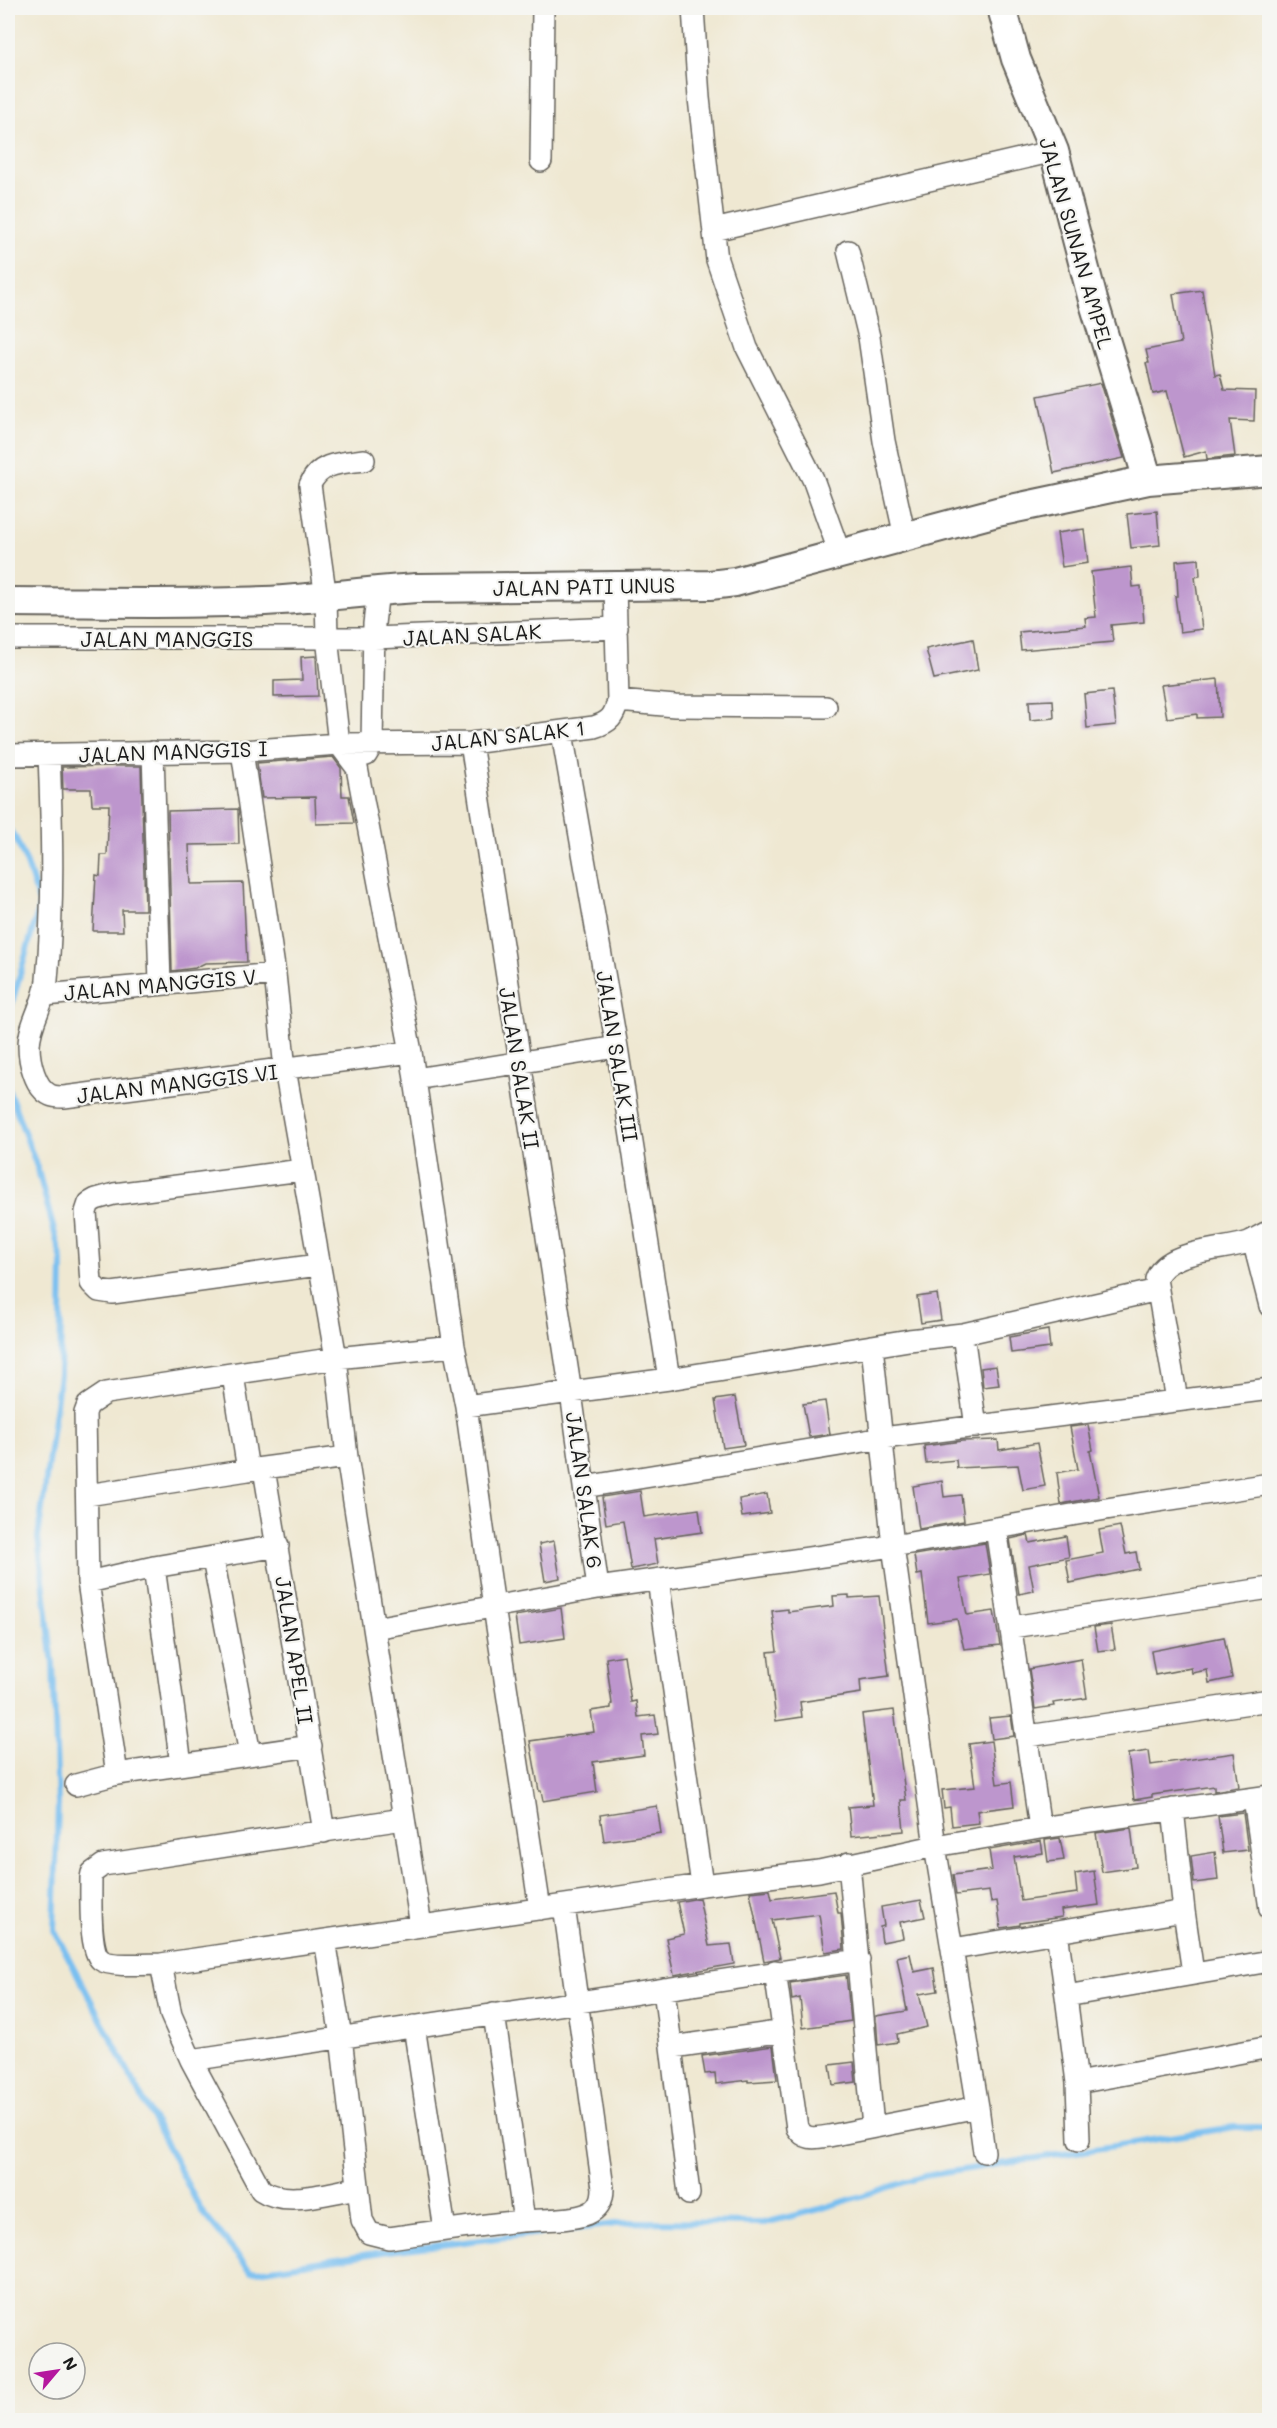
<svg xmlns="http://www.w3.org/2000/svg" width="1277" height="2428" viewBox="0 0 1277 2428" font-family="Mali,sans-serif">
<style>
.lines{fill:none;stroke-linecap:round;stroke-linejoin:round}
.stream{stroke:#79bff0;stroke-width:6}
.building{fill:#bd96cd}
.street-casing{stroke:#66635c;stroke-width:24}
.secondary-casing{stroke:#66635c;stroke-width:32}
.street{stroke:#fff;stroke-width:21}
.secondary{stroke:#fff;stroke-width:28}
.labels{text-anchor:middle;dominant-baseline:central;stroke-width:4.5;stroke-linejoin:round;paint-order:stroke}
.street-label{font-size:21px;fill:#1c1c1c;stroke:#f6f6f2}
</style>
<rect width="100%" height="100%" fill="#f6f6f2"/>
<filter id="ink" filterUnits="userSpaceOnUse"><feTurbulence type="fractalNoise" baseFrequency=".0167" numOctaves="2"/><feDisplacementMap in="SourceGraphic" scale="12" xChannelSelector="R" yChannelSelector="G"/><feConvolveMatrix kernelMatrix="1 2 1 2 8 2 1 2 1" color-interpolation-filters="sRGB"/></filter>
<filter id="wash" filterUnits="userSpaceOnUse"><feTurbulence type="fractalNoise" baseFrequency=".008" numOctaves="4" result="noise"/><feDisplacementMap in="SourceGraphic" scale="24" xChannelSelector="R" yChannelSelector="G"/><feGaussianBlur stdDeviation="1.35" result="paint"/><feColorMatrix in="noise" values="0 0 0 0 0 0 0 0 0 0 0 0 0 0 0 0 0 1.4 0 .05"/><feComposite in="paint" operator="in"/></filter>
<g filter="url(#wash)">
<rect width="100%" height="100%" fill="#efe8d2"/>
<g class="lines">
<path class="stream" d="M 8,828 L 16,839 L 27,864 L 40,904 L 8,1017
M 8,1088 L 38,1170 L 62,1261 L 60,1374 L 38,1538 L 53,1664 L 58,1804 L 54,1930 L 202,2212 L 251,2272 L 389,2251 L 633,2222 L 764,2223 L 820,2209 L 924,2176 L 1234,2127 L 1270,2127"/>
</g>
<g id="blocks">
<path class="building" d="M 1202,290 L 1215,375 L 1220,374 L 1224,390 L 1255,391 L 1254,421 L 1230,420 L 1235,456 L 1207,459 L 1206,451 L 1184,457 L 1167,391 L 1153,394 L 1146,363 L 1149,363 L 1146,350 L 1181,343 L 1173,294 Z
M 1101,383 L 1124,458 L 1054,473 L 1038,396 Z
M 1157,511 L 1160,545 L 1131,548 L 1127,514 Z
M 1084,529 L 1088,563 L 1062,567 L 1057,533 Z
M 1199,559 L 1200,576 L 1195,577 L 1202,629 L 1180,632 L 1175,596 L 1178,596 L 1176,561 Z
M 1131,567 L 1133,587 L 1141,586 L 1144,622 L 1111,625 L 1113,642 L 1021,650 L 1019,632 L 1086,626 L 1085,618 L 1096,617 L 1091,572 Z
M 973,639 L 978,670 L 934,679 L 926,649 Z
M 316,656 L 318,696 L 274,697 L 274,681 L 302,680 L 301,657 Z
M 1218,679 L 1220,717 L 1197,718 L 1197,714 L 1167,718 L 1161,685 Z
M 1112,691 L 1116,725 L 1087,728 L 1084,694 Z
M 1053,700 L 1054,718 L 1030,720 L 1029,701 Z
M 333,757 L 341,768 L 342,796 L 349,796 L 354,823 L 316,824 L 315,797 L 262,798 L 257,763 Z
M 115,766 L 141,766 L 145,910 L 122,910 L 123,931 L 93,931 L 96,875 L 100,876 L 101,855 L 107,855 L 109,805 L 92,805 L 91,789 L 63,789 L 62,767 Z
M 238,809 L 239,844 L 189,845 L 191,884 L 243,883 L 247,962 L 205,963 L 195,968 L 172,971 L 168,811 Z
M 937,1294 L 941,1320 L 921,1323 L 917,1297 Z
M 1048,1330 L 1050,1348 L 1011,1353 L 1009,1337 Z
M 996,1366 L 999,1385 L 983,1387 L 981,1368 Z
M 735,1397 L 744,1445 L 723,1448 L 715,1400 Z
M 825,1401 L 830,1434 L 809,1437 L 803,1404 Z
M 1088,1425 L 1093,1450 L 1090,1451 L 1099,1497 L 1061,1504 L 1057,1473 L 1078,1469 L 1070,1427 Z
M 998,1440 L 999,1450 L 1037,1443 L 1045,1486 L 1023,1490 L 1018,1465 L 957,1468 L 956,1460 L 926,1463 L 924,1446 L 962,1441 Z
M 942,1481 L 944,1497 L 961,1495 L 964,1521 L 919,1529 L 913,1486 Z
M 640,1491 L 644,1517 L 699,1509 L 702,1532 L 654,1539 L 658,1564 L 631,1569 L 623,1521 L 606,1524 L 602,1497 Z
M 767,1494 L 770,1513 L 742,1517 L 739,1499 Z
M 1120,1526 L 1126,1554 L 1136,1552 L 1139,1569 L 1070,1583 L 1066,1560 L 1103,1553 L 1099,1530 Z
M 1028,1535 L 1030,1543 L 1066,1536 L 1069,1557 L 1029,1565 L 1034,1591 L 1019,1594 L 1010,1539 Z
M 554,1541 L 560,1578 L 545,1581 L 539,1544 Z
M 985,1543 L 990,1574 L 960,1579 L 967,1615 L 994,1611 L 1000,1645 L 964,1649 L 957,1619 L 928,1623 L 922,1574 L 917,1575 L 914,1555 Z
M 849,1595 L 849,1598 L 879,1596 L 889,1676 L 860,1680 L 861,1693 L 800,1702 L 802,1717 L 776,1721 L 768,1652 L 777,1651 L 772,1611 L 788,1609 L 788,1612 L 834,1606 L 833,1596 Z
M 561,1608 L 565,1638 L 519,1645 L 515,1616 Z
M 1111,1625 L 1115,1649 L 1098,1651 L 1094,1627 Z
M 1224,1637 L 1232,1678 L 1209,1683 L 1207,1670 L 1192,1673 L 1191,1668 L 1155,1675 L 1151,1651 Z
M 624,1655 L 631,1702 L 636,1701 L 638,1717 L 655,1715 L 658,1734 L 642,1736 L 644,1755 L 593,1762 L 597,1792 L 543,1801 L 541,1791 L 539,1791 L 530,1741 L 594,1732 L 591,1711 L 611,1708 L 611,1704 L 612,1704 L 606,1658 Z
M 1081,1659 L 1087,1698 L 1053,1703 L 1054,1706 L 1035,1709 L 1029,1669 Z
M 894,1710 L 906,1800 L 901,1800 L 904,1831 L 851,1836 L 848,1807 L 873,1805 L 862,1714 Z
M 1011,1716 L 1014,1736 L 992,1739 L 989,1718 Z
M 991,1741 L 997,1784 L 1011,1782 L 1014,1806 L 977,1811 L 979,1823 L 952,1826 L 950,1807 L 944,1808 L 942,1790 L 975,1787 L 969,1744 Z
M 1149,1751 L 1151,1765 L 1234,1753 L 1239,1787 L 1214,1791 L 1214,1786 L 1152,1795 L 1152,1797 L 1134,1800 L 1128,1754 Z
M 657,1806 L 661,1833 L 604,1841 L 600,1815 Z
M 1243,1813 L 1248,1850 L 1223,1853 L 1218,1816 Z
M 1131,1828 L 1136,1867 L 1102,1872 L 1096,1833 Z
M 1060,1838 L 1064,1860 L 1048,1862 L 1045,1840 Z
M 1041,1841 L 1043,1853 L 1014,1857 L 1021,1901 L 1077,1893 L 1075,1874 L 1094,1871 L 1099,1905 L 1061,1910 L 1062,1917 L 1020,1923 L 1020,1925 L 1001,1928 L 997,1901 L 991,1902 L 989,1891 L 956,1895 L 953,1875 L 992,1870 L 989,1850 Z
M 1215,1852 L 1218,1880 L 1194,1883 L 1191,1856 Z
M 770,1890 L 772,1899 L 834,1891 L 838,1913 L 841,1913 L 844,1949 L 825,1952 L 819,1914 L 772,1920 L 780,1958 L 764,1961 L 750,1892 Z
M 699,1898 L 709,1946 L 731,1944 L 734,1964 L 674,1975 L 666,1938 L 684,1934 L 677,1902 Z
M 921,1900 L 925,1917 L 900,1922 L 903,1938 L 882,1942 L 880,1927 L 884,1926 L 881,1907 Z
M 910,1954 L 914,1972 L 934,1968 L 938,1991 L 919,1994 L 927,2027 L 897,2034 L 898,2042 L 878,2045 L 876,2016 L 907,2011 L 897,1957 Z
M 846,1975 L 851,2021 L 803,2028 L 800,1998 L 792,2000 L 790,1983 Z
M 773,2046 L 777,2080 L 748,2082 L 748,2080 L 716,2084 L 715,2073 L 705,2074 L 702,2056 Z
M 854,2062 L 856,2082 L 833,2085 L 830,2065 Z"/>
</g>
</g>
<g filter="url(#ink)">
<use href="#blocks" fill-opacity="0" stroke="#66635c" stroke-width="1.5"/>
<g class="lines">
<defs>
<path id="street" d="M 693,8 L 699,98 L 717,260 L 747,348 L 813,479 L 840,554
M 541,161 L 543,8
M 714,230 L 1054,151
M 848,251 L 869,337 L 884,441 L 905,537
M 364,460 C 343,463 319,462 310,485 L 326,598 L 327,637 L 339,744 L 357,768 L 411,1052 L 454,1346 L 466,1406 L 494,1607 L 540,1909
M 8,638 L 374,638 L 617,628
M 618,701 L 675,706 L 826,707
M 562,733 L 617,1047 L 669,1379
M 471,743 L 571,1393 L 598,1588
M 242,751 L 275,974 L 285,1069 L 336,1358 L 347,1457 L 421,1926
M 153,752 L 160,984
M 49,754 C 52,831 54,903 47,980 C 45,1003 29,1023 29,1046 C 29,1061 35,1088 50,1095 C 54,1097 60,1097 64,1097 L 411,1052
M 8,755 L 242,751 L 339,744 L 471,743 L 594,727 C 610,722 614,717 618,701 L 615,586
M 366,755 L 372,745 L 374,624 L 378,590
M 45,995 L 275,974
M 415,1079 L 617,1047
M 302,1170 L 114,1194 L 96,1199 L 89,1203 L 86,1212 L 91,1283 L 99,1291 L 112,1293 L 318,1265
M 1253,1240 L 1270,1306
M 963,1334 L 976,1427
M 233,1375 L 248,1470
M 1177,1400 L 1156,1279 C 1166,1249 1223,1251 1249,1242 C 1256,1239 1262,1234 1270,1231
M 466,1406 L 669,1379 L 909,1340 L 963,1334 L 1158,1290
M 264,1469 L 324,1832
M 584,1487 L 883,1438 L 1270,1389
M 87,1495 L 248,1470 L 347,1457
M 996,1528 L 1040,1828
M 213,1559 L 250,1754
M 154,1567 L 181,1764
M 658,1580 L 702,1885
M 88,1582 L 154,1567 L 278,1546
M 1012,1627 L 1270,1588
M 374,1628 L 598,1588 L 893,1546 L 1106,1509 L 1270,1484
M 1028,1736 L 1270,1700
M 117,1774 L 88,1582 L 85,1413 L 88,1405 L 106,1393 L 336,1358 L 454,1346
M 76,1785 L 117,1774 L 311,1746
M 1254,1799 L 1270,1909
M 1173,1809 L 1184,1911
M 403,1819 L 103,1865 L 92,1873 L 91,1878 C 91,1894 89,1951 101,1960 C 110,1967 148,1964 161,1964 L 702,1885 L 819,1871 L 935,1846 L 1040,1828 L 1270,1796
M 849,1863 L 873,2127
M 1057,1932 L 1066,1996
M 325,1940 L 341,2037 L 362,2220 L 369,2233 L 389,2238 C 433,2232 478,2225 522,2221 C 543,2219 568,2221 587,2214 C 599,2209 603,2200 603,2188 L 564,1906
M 953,1949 L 1184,1911 L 1193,1973
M 1270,1961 L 1066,1996 L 1077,2083 L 1270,2047
M 161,1964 L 171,2015 L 191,2060 L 261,2190 C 286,2207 330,2192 358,2188
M 775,1971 L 797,2128 C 805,2141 816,2138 829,2136 L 978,2107 L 935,1846 L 893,1546 L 872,1346
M 664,1989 L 689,2194
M 494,2014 L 524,2221
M 414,2026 L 445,2230
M 673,2047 L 784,2031
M 191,2060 L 859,1960
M 1077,2083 L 1079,2140
M 978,2107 L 984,2152"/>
<path id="secondary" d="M 1002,8 L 1016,59 L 1054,151 L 1093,300 L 1148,480
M 8,602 C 93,602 179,605 265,601 C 316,599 365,591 416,588 L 710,585 L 735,582 L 997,512 L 1073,496 L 1148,480 L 1270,470"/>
</defs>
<use href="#street" class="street-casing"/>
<use href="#secondary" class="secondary-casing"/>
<use href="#street" class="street"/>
<use href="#secondary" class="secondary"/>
</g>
</g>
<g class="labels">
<g class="street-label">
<text transform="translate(1077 243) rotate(74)">JALAN SUNAN AMPEL</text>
<text transform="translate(584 586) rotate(-1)">JALAN PATI UNUS</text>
<text transform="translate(472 634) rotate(-3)">JALAN SALAK</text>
<text x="167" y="638">JALAN MANGGIS</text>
<text transform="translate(508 735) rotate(-6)">JALAN SALAK 1</text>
<text transform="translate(173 751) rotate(-2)">JALAN MANGGIS I</text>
<text transform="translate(160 984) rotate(-5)">JALAN MANGGIS V</text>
<text transform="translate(618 1056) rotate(81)">JALAN SALAK III</text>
<text transform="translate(520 1068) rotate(81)">JALAN SALAK II</text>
<text transform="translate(177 1083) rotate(-7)">JALAN MANGGIS VI</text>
<text transform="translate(585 1490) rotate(82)">JALAN SALAK 6</text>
<text transform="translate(295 1650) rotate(81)">JALAN APEL II</text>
</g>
</g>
<rect width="1277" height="2428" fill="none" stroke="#f6f6f2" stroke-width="30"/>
<g transform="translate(57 2371) rotate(61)"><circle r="28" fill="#f6f6f2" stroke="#9f9f9c" stroke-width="1.5"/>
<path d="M0-4.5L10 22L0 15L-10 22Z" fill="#b5179e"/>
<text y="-9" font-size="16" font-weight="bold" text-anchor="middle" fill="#1c1c1c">N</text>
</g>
</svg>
